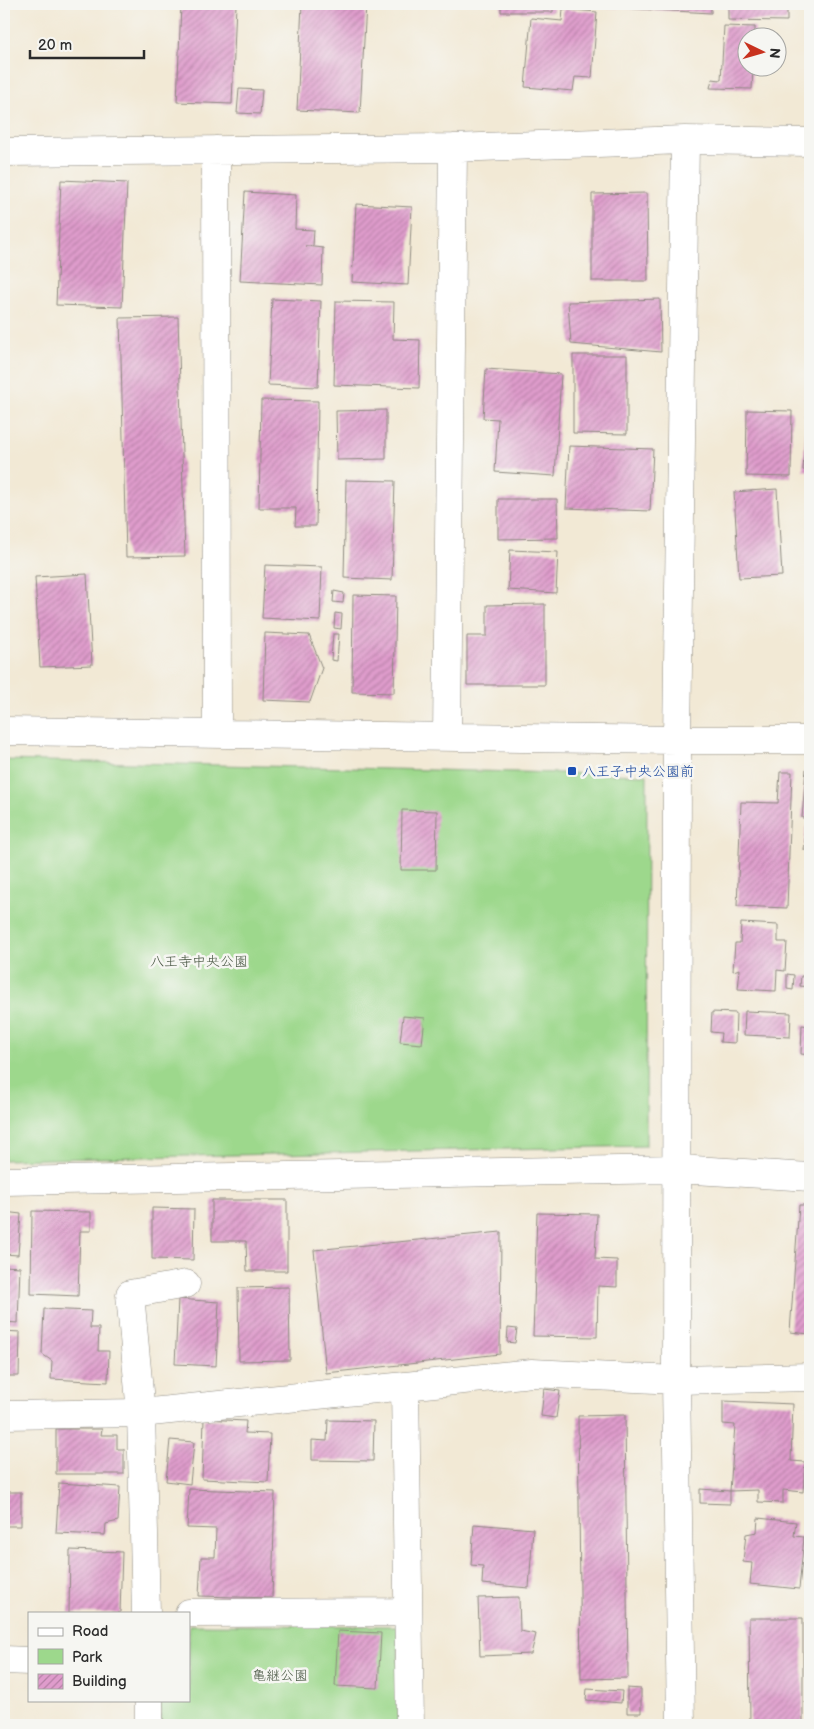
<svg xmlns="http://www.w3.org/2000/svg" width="814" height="1729" viewBox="0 0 814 1729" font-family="'Balsamiq Sans','Klee One',sans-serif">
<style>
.park{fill:#9dd88c;stroke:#64825c}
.building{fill:url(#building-hatch)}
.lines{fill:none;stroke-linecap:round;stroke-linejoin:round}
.minor-casing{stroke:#8e8a80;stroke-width:29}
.minor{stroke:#fff;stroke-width:28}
.transit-dot{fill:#1a4fb4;stroke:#f6f6f2;stroke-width:2}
.labels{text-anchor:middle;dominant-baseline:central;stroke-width:5;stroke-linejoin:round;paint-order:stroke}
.transit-label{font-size:14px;fill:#164399;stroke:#f6f6f2;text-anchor:start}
.park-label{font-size:14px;fill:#485643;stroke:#f6f6f2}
</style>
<defs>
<pattern id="building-hatch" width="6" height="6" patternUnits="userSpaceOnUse" patternTransform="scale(1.25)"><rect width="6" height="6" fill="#df9ccc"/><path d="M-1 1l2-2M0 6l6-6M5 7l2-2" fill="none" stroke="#b57fa6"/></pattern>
</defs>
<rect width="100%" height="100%" fill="#f6f6f2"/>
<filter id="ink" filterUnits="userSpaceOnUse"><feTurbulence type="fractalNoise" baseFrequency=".02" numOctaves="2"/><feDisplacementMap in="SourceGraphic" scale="10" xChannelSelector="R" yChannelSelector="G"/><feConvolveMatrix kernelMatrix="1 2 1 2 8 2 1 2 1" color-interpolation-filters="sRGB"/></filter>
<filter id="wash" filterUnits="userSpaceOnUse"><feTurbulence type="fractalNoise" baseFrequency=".0096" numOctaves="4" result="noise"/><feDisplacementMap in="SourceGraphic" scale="20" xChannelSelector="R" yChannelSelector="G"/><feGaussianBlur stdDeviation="1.12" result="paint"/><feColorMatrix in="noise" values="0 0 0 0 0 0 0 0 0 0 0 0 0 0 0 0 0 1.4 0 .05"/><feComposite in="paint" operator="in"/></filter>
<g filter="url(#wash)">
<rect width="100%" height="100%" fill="#f2e9d5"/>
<path class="park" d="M 4,760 L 647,775 L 646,1146 L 4,1160 Z
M 189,1625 L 398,1626 L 399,1725 L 161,1725 L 160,1700 L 189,1700 Z"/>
<g id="blocks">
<path class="building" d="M 181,4 L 236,4 L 232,104 L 177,102 Z
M 302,4 L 366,4 L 360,113 L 297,110 Z
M 501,4 L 553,4 L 553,12 L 501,12 Z
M 583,4 L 711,4 L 711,13 L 583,6 Z
M 728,4 L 787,4 L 787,21 L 728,20 Z
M 563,9 L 597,12 L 592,78 L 575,77 L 573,91 L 525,87 L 531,18 L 562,21 Z
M 724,26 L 755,27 L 755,38 L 746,38 L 746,68 L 753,68 L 752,89 L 710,88 L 712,79 L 721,80 Z
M 239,89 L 262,90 L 260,114 L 237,113 Z
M 61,180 L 127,183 L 122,307 L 56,305 Z
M 245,192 L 296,195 L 295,229 L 314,230 L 313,246 L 305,246 L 323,248 L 322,285 L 240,281 Z
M 647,193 L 648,281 L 592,281 L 592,194 Z
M 356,204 L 412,207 L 408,285 L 352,282 Z
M 272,299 L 321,301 L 318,387 L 268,385 Z
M 660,299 L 661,352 L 571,344 L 568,302 Z
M 336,301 L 394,302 L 393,339 L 420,340 L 419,388 L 334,385 Z
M 178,317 L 185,556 L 126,557 L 120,318 Z
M 573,355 L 627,355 L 627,434 L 573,433 Z
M 486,369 L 561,374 L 555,476 L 495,472 L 498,419 L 483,418 Z
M 261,400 L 318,401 L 316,526 L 295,526 L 296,508 L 259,508 Z
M 807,408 L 810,408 L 810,471 L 803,470 Z
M 386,410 L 386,459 L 337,460 L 336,411 Z
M 747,410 L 792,411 L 791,477 L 746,476 Z
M 569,446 L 653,449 L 650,511 L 566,508 Z
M 346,480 L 395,481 L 392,580 L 344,578 Z
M 777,489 L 782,576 L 739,578 L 734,492 Z
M 498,499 L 557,499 L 558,538 L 498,539 Z
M 510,550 L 558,552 L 556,593 L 508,590 Z
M 265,565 L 322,567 L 320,621 L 262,618 Z
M 87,574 L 92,665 L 40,667 L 35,577 Z
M 334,591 L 344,593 L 343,603 L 333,602 Z
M 353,595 L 396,596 L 394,693 L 352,692 Z
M 545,604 L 545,685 L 467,685 L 467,636 L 487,636 L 487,605 Z
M 335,613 L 342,614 L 341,629 L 334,628 Z
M 265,633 L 309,635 L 322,668 L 310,702 L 263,700 Z
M 333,634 L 339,634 L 337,661 L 331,660 Z
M 806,769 L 810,770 L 810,818 L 802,818 Z
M 780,772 L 792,772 L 787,908 L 737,906 L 741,802 L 778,803 Z
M 402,810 L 437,811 L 436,870 L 401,870 Z
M 806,826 L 810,826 L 810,850 L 804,850 Z
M 741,923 L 778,925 L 778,942 L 787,942 L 785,971 L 777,970 L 776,991 L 738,989 L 740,969 L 733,971 L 735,943 L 740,943 Z
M 787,974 L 794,975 L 793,990 L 787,989 Z
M 801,976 L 810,976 L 810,987 L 800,986 Z
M 745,1011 L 791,1013 L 790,1037 L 744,1035 Z
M 712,1012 L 736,1013 L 735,1043 L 720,1042 L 721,1033 L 711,1032 Z
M 403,1016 L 425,1018 L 422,1044 L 400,1042 Z
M 802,1025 L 810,1026 L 810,1055 L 801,1054 Z
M 212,1200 L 287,1200 L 287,1271 L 247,1271 L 246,1241 L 212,1241 Z
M 799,1205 L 810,1205 L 810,1334 L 790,1332 Z
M 152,1208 L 194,1209 L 193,1260 L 152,1259 Z
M 32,1211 L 91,1212 L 91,1231 L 80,1231 L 78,1296 L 31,1294 Z
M 4,1212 L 21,1214 L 18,1255 L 4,1254 Z
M 537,1213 L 597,1214 L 595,1259 L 617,1260 L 617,1287 L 598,1286 L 597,1337 L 533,1336 Z
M 501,1232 L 500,1354 L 326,1373 L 314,1250 Z
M 4,1266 L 20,1267 L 18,1323 L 4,1322 Z
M 289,1287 L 290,1360 L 239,1361 L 238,1288 Z
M 178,1299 L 219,1302 L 216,1366 L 175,1364 Z
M 44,1309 L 91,1311 L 90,1328 L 99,1328 L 98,1351 L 109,1351 L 108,1382 L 51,1379 L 52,1361 L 42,1354 Z
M 508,1328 L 517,1329 L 515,1343 L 507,1342 Z
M 4,1331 L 20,1332 L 19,1376 L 4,1376 Z
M 544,1389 L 560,1391 L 556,1418 L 541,1416 Z
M 723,1401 L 793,1404 L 791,1461 L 805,1462 L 803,1492 L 783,1490 L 783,1503 L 758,1502 L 758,1490 L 730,1491 L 730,1504 L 700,1503 L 700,1489 L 730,1491 L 735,1425 L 723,1424 Z
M 625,1415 L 628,1678 L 581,1679 L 578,1416 Z
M 204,1419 L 246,1421 L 245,1433 L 270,1434 L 268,1482 L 202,1479 Z
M 328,1420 L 374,1421 L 373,1461 L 312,1460 L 312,1440 L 327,1441 Z
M 56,1429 L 102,1429 L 101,1435 L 117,1435 L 117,1449 L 124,1449 L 124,1474 L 56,1474 Z
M 170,1440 L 194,1442 L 190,1484 L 166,1481 Z
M 59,1483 L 120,1487 L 118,1521 L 106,1524 L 105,1535 L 56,1533 Z
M 189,1489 L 275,1492 L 272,1598 L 199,1596 L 201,1557 L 215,1557 L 216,1529 L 187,1528 Z
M 4,1492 L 21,1492 L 21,1526 L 4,1526 Z
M 758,1518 L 796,1522 L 794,1536 L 804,1537 L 799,1589 L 750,1584 L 752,1563 L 743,1562 L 746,1534 L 757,1532 Z
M 474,1524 L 533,1529 L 529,1588 L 482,1584 L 483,1566 L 471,1565 Z
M 4,1540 L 7,1540 L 5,1568 L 4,1568 Z
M 70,1550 L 122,1552 L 120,1613 L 69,1613 Z
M 519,1597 L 520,1631 L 536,1634 L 531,1654 L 480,1656 L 478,1598 Z
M 749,1618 L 803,1618 L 803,1725 L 750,1725 Z
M 338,1631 L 381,1633 L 378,1688 L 335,1686 Z
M 627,1688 L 641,1689 L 641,1713 L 627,1713 Z
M 587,1689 L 622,1691 L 621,1703 L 586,1700 Z"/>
</g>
</g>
<g filter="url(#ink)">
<use href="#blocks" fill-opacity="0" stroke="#8e8a80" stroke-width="1"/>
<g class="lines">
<defs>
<path id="minor" d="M 216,150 L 217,733
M 4,152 L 453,148 L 685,140 L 810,142
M 4,731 L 677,740 L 810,740
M 447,737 L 453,148
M 4,1181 L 677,1169 L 810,1177
M 405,1386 L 410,1725
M 4,1415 L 141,1413 L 532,1373 L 676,1380 L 810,1377
M 146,1613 L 141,1413 L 130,1294 L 186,1284
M 189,1613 L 408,1612
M 4,1660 L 29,1661
M 149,1700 L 149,1725
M 681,1725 L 676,1380 L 677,740 L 685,140"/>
</defs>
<use href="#minor" class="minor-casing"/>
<use href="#minor" class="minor"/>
</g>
</g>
<rect class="transit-dot" x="567" y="766" width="10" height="10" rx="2.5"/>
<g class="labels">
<g class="transit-label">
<text x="582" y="771">八王子中央公園前</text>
</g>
<g class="park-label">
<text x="199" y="961">八王寺中央公園</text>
<text x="280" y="1675">亀継公園</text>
</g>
</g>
<rect width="814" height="1729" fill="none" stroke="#f6f6f2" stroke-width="20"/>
<rect x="28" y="1612" width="162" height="90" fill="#f6f6f2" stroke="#a5a5a2"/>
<rect x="38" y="1628" width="25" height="8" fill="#ffffff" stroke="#a5a5a2"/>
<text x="72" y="1636" font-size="15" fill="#2b2b2b">Road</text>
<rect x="38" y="1649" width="25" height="15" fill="#9dd88c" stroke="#a5a5a2"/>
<text x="72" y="1662" font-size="15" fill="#2b2b2b">Park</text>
<rect x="38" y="1674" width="25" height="15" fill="url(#building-hatch)" stroke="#a5a5a2"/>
<text x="72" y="1686" font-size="15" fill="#2b2b2b">Building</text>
<g transform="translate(762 52) rotate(95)"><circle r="24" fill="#f6f6f2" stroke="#a5a5a2"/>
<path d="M0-4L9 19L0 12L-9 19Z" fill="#c8321e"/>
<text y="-8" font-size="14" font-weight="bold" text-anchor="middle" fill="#2b2b2b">N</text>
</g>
<path d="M30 50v8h114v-8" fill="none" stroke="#2b2b2b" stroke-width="2.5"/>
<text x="38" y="50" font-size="15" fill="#2b2b2b" stroke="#f6f6f2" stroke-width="4" paint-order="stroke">20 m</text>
</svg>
